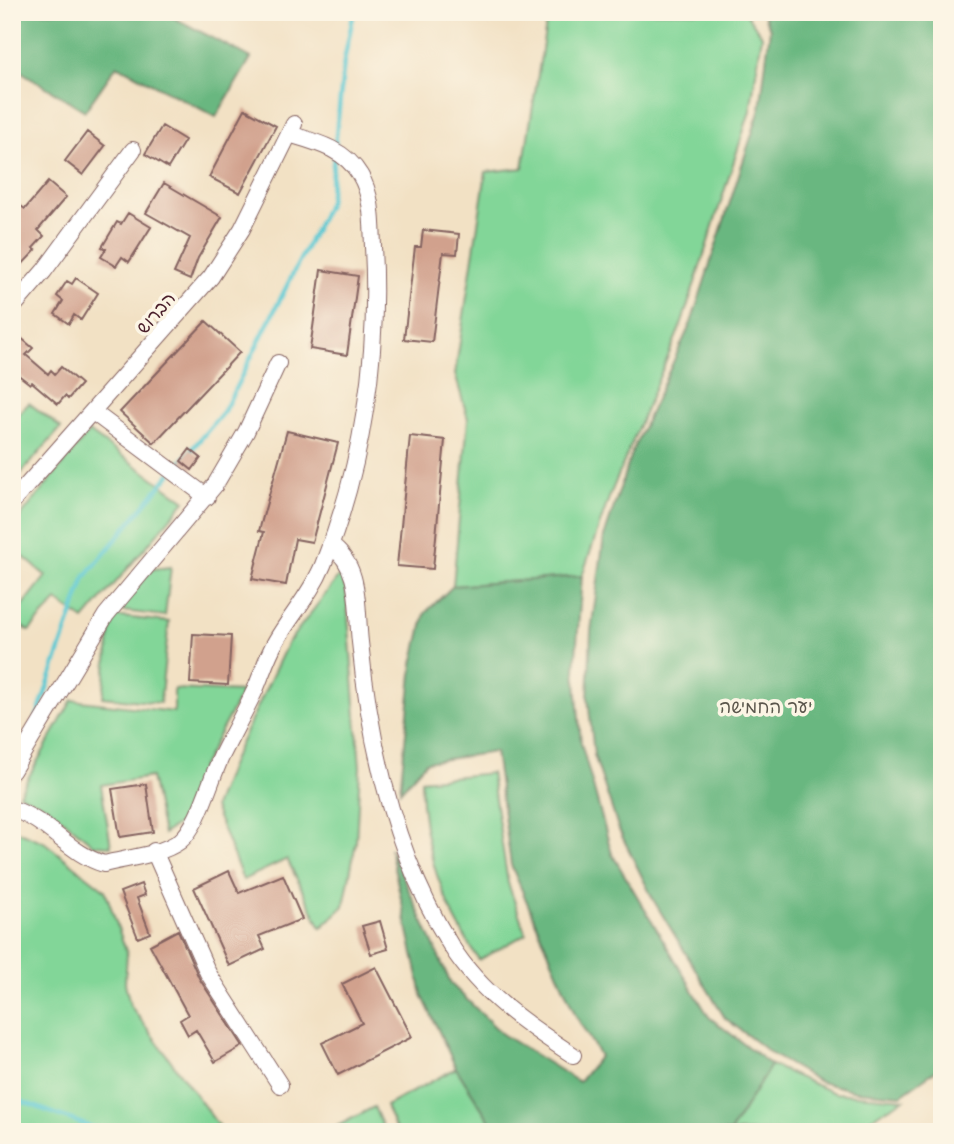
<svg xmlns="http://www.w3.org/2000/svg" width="954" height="1144" viewBox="0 0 954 1144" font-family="'Shantell Sans','Playpen Sans Hebrew',sans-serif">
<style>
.green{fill:#82d698;stroke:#667a62;stroke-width:2}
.forest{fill:#69b780;stroke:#5a6b56;stroke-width:2}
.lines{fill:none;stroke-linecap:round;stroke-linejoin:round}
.stream{stroke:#5cc9d3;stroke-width:4.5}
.building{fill:#d1a18d}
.minor-casing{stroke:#856361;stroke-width:18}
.minor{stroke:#fff;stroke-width:16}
.labels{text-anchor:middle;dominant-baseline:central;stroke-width:7;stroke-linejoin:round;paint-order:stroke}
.street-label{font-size:18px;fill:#4a1f2b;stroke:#fcf5e5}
.park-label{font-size:18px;fill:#5b564c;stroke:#fcf5e5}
</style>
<rect width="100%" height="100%" fill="#fcf5e5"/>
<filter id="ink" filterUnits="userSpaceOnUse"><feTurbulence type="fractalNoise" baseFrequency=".0143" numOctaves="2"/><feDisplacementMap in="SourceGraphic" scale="14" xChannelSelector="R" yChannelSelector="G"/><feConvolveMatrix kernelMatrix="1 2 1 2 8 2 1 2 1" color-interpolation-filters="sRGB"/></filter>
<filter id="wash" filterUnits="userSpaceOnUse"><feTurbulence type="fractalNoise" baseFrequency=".00686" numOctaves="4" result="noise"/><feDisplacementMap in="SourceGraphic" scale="28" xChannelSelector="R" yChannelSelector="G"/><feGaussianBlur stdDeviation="1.57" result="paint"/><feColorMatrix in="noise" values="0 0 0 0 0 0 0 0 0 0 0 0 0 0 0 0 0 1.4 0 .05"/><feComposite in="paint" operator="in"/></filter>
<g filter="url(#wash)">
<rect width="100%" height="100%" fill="#f2e1c4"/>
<path class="green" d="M 548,12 L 745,12 L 762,36 L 750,111 L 682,323 L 610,495 L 582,576 L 453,586 L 468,419 L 455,374 L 486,172 L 523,168 Z
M 29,403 L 61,428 L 12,484 L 12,451 L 19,444 L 12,437 L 12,421 Z
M 89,432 L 185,501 L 84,620 L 57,601 L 29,631 L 12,620 L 46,576 L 12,547 L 12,527 Z
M 171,567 L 165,616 L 114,610 L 153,569 Z
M 340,575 L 346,590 L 360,767 L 356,842 L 344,906 L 321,928 L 287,859 L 243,880 L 214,807 L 232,761 L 287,644 Z
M 112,616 L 169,622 L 160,703 L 103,697 Z
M 174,689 L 242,692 L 200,770 L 183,821 L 163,834 L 151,777 L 101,785 L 111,846 L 94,845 L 48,807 L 19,794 L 72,700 L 174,712 Z
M 491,773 L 508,883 L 526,934 L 479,960 C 443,906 421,844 421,780 Z
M 12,829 L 44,842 L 105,890 L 127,954 L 125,983 L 130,1005 L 223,1132 L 12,1132 Z
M 771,1065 L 834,1093 L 904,1099 L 865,1122 L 835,1132 L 730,1132 Z
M 456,1068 L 497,1132 L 397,1132 L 386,1106 Z
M 374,1107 L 385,1132 L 326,1132 Z"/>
<path class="forest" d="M 24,12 L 163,12 L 251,58 L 216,117 L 117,65 L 85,111 L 12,66 L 12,36 Z
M 762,12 L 942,12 L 942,1066 L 901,1095 L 856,1091 L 820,1082 L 773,1055 L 725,1018 L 654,901 L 619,830 L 594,755 L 588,698 L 591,631 L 604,537 L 632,452 L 691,323 L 760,109 L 770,29 Z
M 582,576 L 575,670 L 581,743 L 612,854 L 709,1017 L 771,1065 L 730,1132 L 497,1132 L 456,1068 L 422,995 L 390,848 L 451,984 L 502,1034 L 579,1082 L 600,1056 L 576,1016 L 511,865 L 495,752 L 426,762 L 400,791 L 413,664 L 425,613 L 453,586 Z"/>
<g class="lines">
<path class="stream" d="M 335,146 L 344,61 L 354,12
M 176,468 L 224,411 L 329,202 L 334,155
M 37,717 L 85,577 L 170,474
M 12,788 L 17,775
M 12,1098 L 105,1132"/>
</g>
<g id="blocks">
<path class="building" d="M 245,109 L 276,126 L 240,193 L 209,177 Z
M 162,126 L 185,140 L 168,168 L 145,154 Z
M 87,132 L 105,146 L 83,175 L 65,161 Z
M 48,182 L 66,197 L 38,230 L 44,236 L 33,248 L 36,250 L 12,275 L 12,200 L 25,209 Z
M 164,183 L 222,217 L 198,258 L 190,280 L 174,273 L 190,238 L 146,213 Z
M 128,213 L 151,227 L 129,262 L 122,257 L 116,266 L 101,257 L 106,249 L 102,247 L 117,222 L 121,224 Z
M 423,230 L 459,234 L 457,254 L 443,253 L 432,342 L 404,339 L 415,247 L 421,247 Z
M 321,270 L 358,276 L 347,355 L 310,349 Z
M 76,278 L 98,293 L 81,320 L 74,315 L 69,324 L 55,314 L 63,301 L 57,296 L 67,281 L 72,284 Z
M 206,321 L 240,352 L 154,443 L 120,412 Z
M 20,337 L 33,348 L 26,355 L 48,374 L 51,370 L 55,374 L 61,367 L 81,384 L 68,399 L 65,396 L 58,404 L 32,382 L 30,384 L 12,370 L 12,342 Z
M 287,431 L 338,443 L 312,542 L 295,539 L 286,585 L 252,579 L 264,532 L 259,531 Z
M 410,436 L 445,440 L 433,569 L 397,566 Z
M 190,449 L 201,458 L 192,470 L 181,461 Z
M 193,634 L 231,636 L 228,685 L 190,683 Z
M 146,784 L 153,832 L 120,837 L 112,789 Z
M 229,871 L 239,893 L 283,875 L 302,919 L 259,936 L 265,949 L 229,966 L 194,888 Z
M 141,884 L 145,895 L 137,898 L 150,933 L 138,938 L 120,892 Z
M 380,921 L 388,949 L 371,954 L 362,926 Z
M 178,930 L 199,978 L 243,1046 L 215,1062 L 196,1030 L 188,1035 L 180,1020 L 188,1015 L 150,945 Z
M 376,967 L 412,1037 L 338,1075 L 322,1043 L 362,1023 L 342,984 Z"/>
</g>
</g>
<g filter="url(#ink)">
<use href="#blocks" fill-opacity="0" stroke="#856361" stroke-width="2"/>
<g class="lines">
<defs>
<path id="minor" d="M 12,308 L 44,271 L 133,150
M 93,412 L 207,497
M 12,502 L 211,277 L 242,229 L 294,124
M 330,545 C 362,566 356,608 360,642 C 370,746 395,856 451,946 C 481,994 527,1025 573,1055
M 12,771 L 106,615 L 215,485 L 246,432 L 278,363
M 12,809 C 48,820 69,854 104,864 C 127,858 161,855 180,841 C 200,825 211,775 224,751 C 234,731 245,711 255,690 C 262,674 267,656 276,641 C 291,615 311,594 323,565 C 363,466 379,354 373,247 C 372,224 373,196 360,175 C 345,149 316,142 289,134
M 154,851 L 208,973 L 280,1085"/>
</defs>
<use href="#minor" class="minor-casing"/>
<use href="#minor" class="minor"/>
</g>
</g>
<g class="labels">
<g class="street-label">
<text transform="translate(156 313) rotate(-49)">הברוש</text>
</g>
<g class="park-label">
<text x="766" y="707">יער החמישה</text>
</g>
</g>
<rect width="954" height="1144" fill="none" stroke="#fcf5e5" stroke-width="42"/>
</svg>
